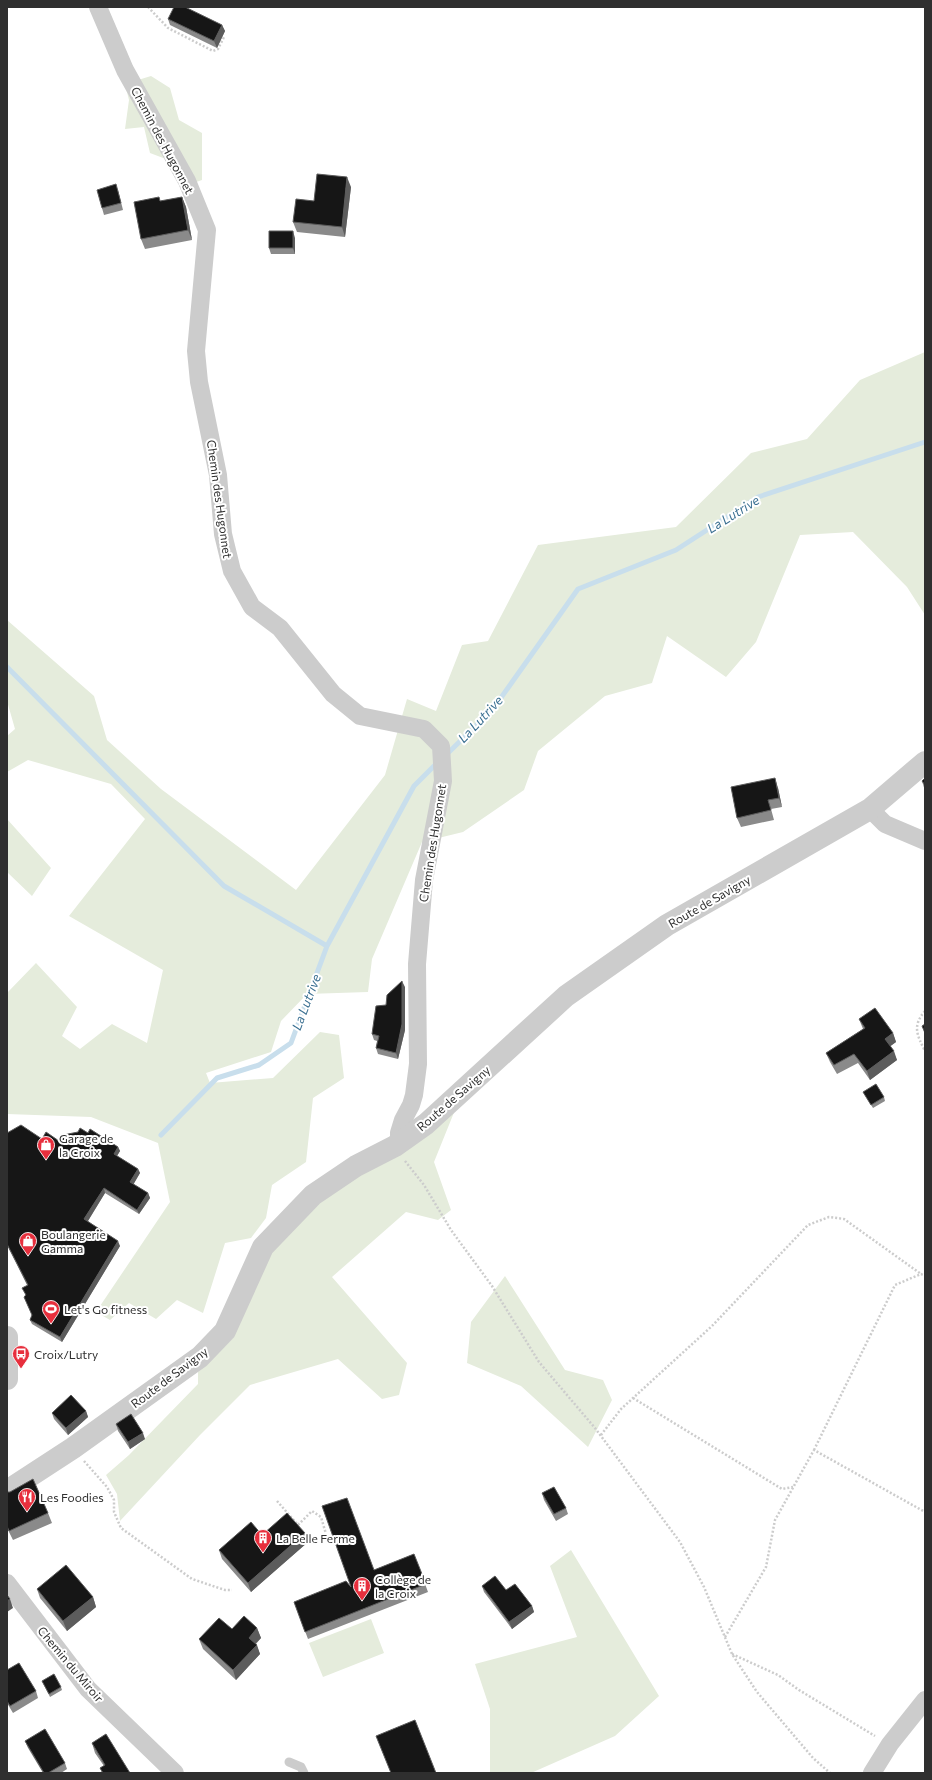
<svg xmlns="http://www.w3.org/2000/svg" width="932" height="1780" viewBox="0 0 932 1780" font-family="Commissioner,sans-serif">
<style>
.green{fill:#e5ecdc}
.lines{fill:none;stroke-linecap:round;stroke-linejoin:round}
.stream{stroke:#c8deec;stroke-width:5}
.path{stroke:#ccc;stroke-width:2.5;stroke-dasharray:2 2;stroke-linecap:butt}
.service{stroke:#ccc;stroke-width:9}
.minor{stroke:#ccc;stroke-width:18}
.tertiary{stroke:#ccc;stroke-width:22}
.wall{fill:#8a8a8a}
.shaded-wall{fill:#5c5c5c}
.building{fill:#161616;stroke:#5c5c5c}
.labels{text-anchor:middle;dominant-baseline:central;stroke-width:4;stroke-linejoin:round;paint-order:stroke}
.street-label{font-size:12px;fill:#2f2f2f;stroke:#fff}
.poi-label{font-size:12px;fill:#2f2f2f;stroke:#fff;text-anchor:start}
.water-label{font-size:13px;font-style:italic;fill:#3b7092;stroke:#fff}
</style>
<rect width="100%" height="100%" fill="#fff"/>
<path class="green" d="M 151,76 L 170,88 L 179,120 L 202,133 L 202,180 L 185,186 L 171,161 L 150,153 L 144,127 L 125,129 L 129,100 L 125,84 Z
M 925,352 L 925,615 L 907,587 L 853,532 L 800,535 L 756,642 L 726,677 L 667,636 L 652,683 L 605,696 L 538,751 L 524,790 L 463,832 L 422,842 L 372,959 L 368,992 L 307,994 L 281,1021 L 271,1052 L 206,1073 L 210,1083 L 273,1078 L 320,1032 L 339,1035 L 344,1078 L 313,1098 L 306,1162 L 272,1185 L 266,1218 L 251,1238 L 225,1243 L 203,1313 L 177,1300 L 156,1319 L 129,1303 L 110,1320 L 96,1312 L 170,1202 L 158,1143 L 91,1117 L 7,1114 L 7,993 L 36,963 L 77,1007 L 62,1036 L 80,1049 L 112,1024 L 147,1043 L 163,970 L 69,916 L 145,819 L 111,784 L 28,760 L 7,772 L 7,736 L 15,729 L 7,701 L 7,620 L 94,696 L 107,740 L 161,789 L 296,890 L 385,775 L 407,699 L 436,711 L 462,645 L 488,641 L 538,545 L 676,527 L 751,453 L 807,439 L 860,380 Z
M 7,819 L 51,868 L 32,896 L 7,872 Z
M 455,1110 L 434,1162 L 451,1210 L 438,1220 L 406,1212 L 332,1277 L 407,1363 L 399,1395 L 382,1399 L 338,1359 L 250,1385 L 200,1435 L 120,1521 L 117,1494 L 106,1475 L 129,1455 L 198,1384 L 198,1372 L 233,1338 L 270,1248 L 329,1192 Z
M 505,1276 L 565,1370 L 603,1380 L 612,1400 L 588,1447 L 521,1386 L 467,1363 L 471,1322 Z
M 571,1550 L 659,1696 L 615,1736 L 531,1773 L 490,1773 L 490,1709 L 475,1664 L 577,1637 L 550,1566 Z
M 371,1619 L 384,1653 L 323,1677 L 309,1643 Z"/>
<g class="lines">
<path class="stream" d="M 7,667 L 224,886 L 327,946
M 446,755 L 493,709 L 578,589 L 676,550 L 758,497 L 925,442
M 161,1135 L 217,1078 L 259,1065 L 291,1043 L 327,946 L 414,786 L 437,763"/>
<path class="path" d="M 148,7 L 168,28 L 213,51 L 218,49 L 224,37
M 925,1011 C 912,1026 917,1035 925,1051
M 405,1161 L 424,1185 L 451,1230 L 492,1286 L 539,1362 L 595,1428 L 680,1542 L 704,1587 L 732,1654 L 757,1692 L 813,1758 L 830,1773
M 633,1398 L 782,1489 L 793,1487
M 601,1435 L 621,1409 L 712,1326 L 808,1225 L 829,1217 L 844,1219 L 921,1274
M 814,1450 L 895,1285 L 921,1274 L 925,1276
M 84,1461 L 107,1487 L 114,1500 L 114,1512 L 121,1528 L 192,1579 L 225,1590 L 232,1590
M 277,1501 L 298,1525 L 312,1511 L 321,1517 L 326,1534
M 725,1637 L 766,1567 L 775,1520 L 814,1450 L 925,1512
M 732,1654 L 778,1675 L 799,1690 L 875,1736"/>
<path class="service" d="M 289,1762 L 301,1767 L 304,1773"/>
<path class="minor" d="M 98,7 L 125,70 L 187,181 L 207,230 L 196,351 L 199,382 L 218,475 L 223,534 L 232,571 L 252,607 L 280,628 L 333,694 L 360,716 L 424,729 L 441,746 L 443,781 L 424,880 L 417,964 L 418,1064 L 414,1095 L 411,1105 L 403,1120 L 399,1133 L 399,1143
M 870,809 L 885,824 L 925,841
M 7,1583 L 88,1689 L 175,1773
M 872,1773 L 890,1744 L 925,1700"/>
<path class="tertiary" d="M 7,1337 L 7,1379
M 7,1491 L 73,1448 L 200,1357 L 225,1331 L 263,1247 L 313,1195 L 356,1166 L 395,1146 L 426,1124 L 566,996 L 667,925 L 870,809 L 925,762"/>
</g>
<path class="wall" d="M 168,19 L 222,25 L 225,31 L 217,48 L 170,25 Z
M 351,187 L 345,237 L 297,232 L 293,222 L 314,201 Z
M 118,190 L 123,210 L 104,215 L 102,208 Z
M 182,197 L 186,207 L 192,240 L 145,249 L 141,239 L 161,201 Z
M 295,238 L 295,254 L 271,254 L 269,248 Z
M 925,778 L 925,791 L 922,781 Z
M 778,788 L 782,807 L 771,809 L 774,820 L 741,827 L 737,818 Z
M 405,987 L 405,1030 L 398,1059 L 378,1054 L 376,1048 L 377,1041 L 374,1040 L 372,1034 L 386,1005 Z
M 859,1019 L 893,1033 L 896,1042 L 890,1046 L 897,1060 L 870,1080 L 858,1063 L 837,1074 L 830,1062 L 826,1053 L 863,1029 Z
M 863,1092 L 884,1097 L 885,1101 L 873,1108 L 865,1095 Z
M 7,1133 L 59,1141 L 88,1133 L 118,1147 L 120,1151 L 117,1156 L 138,1169 L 140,1173 L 133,1184 L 148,1193 L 150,1198 L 139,1214 L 105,1193 L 88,1221 L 120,1246 L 62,1342 L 32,1324 L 30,1320 L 32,1315 L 24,1297 L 25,1295 L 27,1285 L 7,1245 Z
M 86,1411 L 88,1417 L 68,1435 L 54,1419 L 52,1413 Z
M 116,1424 L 145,1439 L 130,1449 L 118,1431 Z
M 7,1492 L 48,1513 L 52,1523 L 13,1540 L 7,1528 Z
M 542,1493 L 566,1508 L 568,1514 L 556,1521 L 544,1500 Z
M 262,1535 L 308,1542 L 251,1592 L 222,1559 L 219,1550 Z
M 414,1554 L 428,1592 L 308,1639 L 294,1602 L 351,1587 L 374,1570 Z
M 482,1586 L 506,1590 L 532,1606 L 534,1612 L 512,1629 L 484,1592 Z
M 37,1589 L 93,1597 L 96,1607 L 67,1631 L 40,1598 Z
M 257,1628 L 261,1638 L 256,1644 L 260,1654 L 236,1680 L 203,1649 L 199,1639 L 232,1629 Z
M 7,1670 L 36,1691 L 38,1698 L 13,1713 L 7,1703 Z
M 42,1681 L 61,1687 L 62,1690 L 50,1697 Z
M 25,1741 L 65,1763 L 67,1769 L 61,1773 L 43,1773 L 28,1748 Z
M 92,1743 L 130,1773 L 102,1773 L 100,1768 L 104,1766 L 95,1753 Z"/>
<path class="shaded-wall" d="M 222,25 L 225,31 L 217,48 L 214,41 Z
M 347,177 L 351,187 L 345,237 L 342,227 Z
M 182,197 L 186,207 L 192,240 L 188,230 Z
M 293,231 L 295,238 L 295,254 L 293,248 Z
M 775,778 L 778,788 L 782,807 L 779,798 Z
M 402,981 L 405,987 L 405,1030 L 398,1059 L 396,1053 Z
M 893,1033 L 896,1042 L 888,1048 L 885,1039 Z
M 894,1051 L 897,1060 L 870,1080 L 867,1071 Z
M 118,1147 L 120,1151 L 115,1159 L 114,1154 Z
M 138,1169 L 140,1173 L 132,1187 L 130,1182 Z
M 104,1188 L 105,1193 L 86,1224 L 84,1219 Z
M 148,1193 L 150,1198 L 139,1214 L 137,1210 Z
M 118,1241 L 120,1246 L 62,1342 L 60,1337 Z
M 86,1411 L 88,1417 L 68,1435 L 66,1428 Z
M 143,1433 L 145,1439 L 130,1449 L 128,1442 Z
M 305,1533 L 308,1542 L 251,1592 L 248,1583 Z
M 93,1597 L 96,1607 L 67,1631 L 63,1621 Z
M 10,1599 L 13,1608 L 7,1612 L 7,1601 Z
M 532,1606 L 534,1612 L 512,1629 L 509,1622 Z
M 257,1628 L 261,1638 L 252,1647 L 249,1638 Z
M 257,1645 L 260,1654 L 236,1680 L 233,1670 Z"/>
<path class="building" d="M 174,7 L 185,7 L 222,25 L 214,41 L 168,19 Z
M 317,174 L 347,177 L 342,227 L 293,222 L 296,199 L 314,201 Z
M 116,184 L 121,203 L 102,208 L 97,190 Z
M 159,197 L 160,201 L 182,197 L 188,230 L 141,239 L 134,202 Z
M 269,231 L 293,231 L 293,248 L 269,248 Z
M 775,778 L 779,798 L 768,800 L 771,810 L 737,818 L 731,787 Z
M 925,778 L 925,785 L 922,781 Z
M 402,981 L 402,1024 L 396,1053 L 376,1048 L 379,1036 L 372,1034 L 376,1006 L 386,1005 L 387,995 Z
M 875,1008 L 893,1033 L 885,1039 L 894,1051 L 867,1071 L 854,1054 L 834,1065 L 826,1053 L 865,1028 L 859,1019 Z
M 925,1024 L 925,1033 L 922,1026 Z
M 876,1084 L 884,1097 L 871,1105 L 863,1092 Z
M 21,1125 L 42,1139 L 46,1132 L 59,1141 L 63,1135 L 78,1132 L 80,1128 L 88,1133 L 90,1129 L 118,1147 L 114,1154 L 138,1169 L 130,1182 L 148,1193 L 137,1210 L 104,1188 L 84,1219 L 118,1241 L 60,1337 L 30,1320 L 32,1315 L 24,1297 L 26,1295 L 22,1288 L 28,1285 L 7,1244 L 7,1133 Z
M 71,1395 L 86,1411 L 66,1428 L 52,1413 Z
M 131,1414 L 143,1433 L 128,1442 L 116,1424 Z
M 33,1479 L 48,1513 L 9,1531 L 7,1526 L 7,1492 L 10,1492 Z
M 554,1487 L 566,1508 L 554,1514 L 542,1493 Z
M 347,1498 L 374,1570 L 414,1554 L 426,1584 L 305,1632 L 294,1602 L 346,1581 L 351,1587 L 322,1506 Z
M 287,1513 L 305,1533 L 248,1583 L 219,1550 L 251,1522 L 262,1535 Z
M 66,1565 L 93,1597 L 63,1621 L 37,1589 Z
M 495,1576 L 506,1590 L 515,1584 L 532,1606 L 509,1622 L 482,1586 Z
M 7,1595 L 10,1599 L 7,1601 Z
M 244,1616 L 257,1628 L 249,1638 L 257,1645 L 233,1670 L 199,1639 L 219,1618 L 232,1629 Z
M 19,1663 L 36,1691 L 10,1706 L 7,1701 L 7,1670 Z
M 54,1674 L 61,1687 L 49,1694 L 42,1681 Z
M 415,1720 L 436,1773 L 391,1773 L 376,1736 Z
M 45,1729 L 65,1763 L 48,1773 L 44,1773 L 25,1741 Z
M 106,1734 L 130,1773 L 103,1773 L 100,1768 L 105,1765 L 92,1743 Z"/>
<defs>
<symbol id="shop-pin" viewBox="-11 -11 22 30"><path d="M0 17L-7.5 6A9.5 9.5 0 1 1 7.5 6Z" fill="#e72f3d" stroke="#fff"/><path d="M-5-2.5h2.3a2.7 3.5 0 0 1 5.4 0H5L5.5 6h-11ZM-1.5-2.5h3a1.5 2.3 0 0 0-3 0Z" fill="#fff"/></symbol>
<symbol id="stadium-pin" viewBox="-11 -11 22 30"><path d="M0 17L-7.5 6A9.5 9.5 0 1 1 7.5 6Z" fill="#e72f3d" stroke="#fff"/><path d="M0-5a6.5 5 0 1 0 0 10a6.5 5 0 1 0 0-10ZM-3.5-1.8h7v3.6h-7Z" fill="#fff"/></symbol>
<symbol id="bus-pin" viewBox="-11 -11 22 30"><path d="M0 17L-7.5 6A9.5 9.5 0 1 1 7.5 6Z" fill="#e72f3d" stroke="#fff"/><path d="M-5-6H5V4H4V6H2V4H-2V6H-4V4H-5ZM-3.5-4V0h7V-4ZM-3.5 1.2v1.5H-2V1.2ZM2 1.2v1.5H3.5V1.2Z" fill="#fff"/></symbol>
<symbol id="restaurant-pin" viewBox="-11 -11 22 30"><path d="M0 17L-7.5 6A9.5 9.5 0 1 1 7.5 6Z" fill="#e72f3d" stroke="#fff"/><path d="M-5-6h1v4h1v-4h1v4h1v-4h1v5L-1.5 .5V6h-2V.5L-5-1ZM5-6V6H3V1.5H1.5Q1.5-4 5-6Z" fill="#fff"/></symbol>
<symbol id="building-pin" viewBox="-11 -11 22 30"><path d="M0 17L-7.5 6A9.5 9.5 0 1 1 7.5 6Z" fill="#e72f3d" stroke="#fff"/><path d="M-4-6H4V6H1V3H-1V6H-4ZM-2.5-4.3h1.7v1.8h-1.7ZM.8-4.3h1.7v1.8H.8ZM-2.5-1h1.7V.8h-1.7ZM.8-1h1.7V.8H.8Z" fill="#fff"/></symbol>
</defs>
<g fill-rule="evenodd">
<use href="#shop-pin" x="36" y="1135" width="20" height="27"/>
<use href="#shop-pin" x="18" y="1231" width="20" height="27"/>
<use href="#stadium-pin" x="41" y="1299" width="20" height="27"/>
<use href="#bus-pin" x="11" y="1344" width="20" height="27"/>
<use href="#restaurant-pin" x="17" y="1487" width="20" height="27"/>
<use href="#building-pin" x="253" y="1528" width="20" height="27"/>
<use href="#building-pin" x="352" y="1576" width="20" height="27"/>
</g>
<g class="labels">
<g class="street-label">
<text transform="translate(163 140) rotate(62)">Chemin des Hugonnet</text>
<text transform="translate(220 499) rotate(82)">Chemin des Hugonnet</text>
<text transform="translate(432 843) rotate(-81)">Chemin des Hugonnet</text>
<text transform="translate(709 901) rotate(-30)">Route de Savigny</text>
<text transform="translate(453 1098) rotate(-41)">Route de Savigny</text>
<text transform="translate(169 1377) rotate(-37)">Route de Savigny</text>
<text transform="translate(71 1664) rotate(50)">Chemin du Miroir</text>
</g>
<g class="poi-label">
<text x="59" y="1138">Garage de<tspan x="59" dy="14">la Croix</tspan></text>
<text x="41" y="1234">Boulangerie<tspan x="41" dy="14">Gamma</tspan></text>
<text x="64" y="1309">Let's Go fitness</text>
<text x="34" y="1354">Croix/Lutry</text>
<text x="40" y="1497">Les Foodies</text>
<text x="276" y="1538">La Belle Ferme</text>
<text x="375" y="1579">Collège de<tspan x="375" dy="14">la Croix</tspan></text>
</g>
<g class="water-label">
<text transform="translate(733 514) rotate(-32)">La Lutrive</text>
<text transform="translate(480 719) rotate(-47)">La Lutrive</text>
<text transform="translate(306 1002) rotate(-69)">La Lutrive</text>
</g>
</g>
<rect width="932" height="1780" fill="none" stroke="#2f2f2f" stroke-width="16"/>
</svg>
